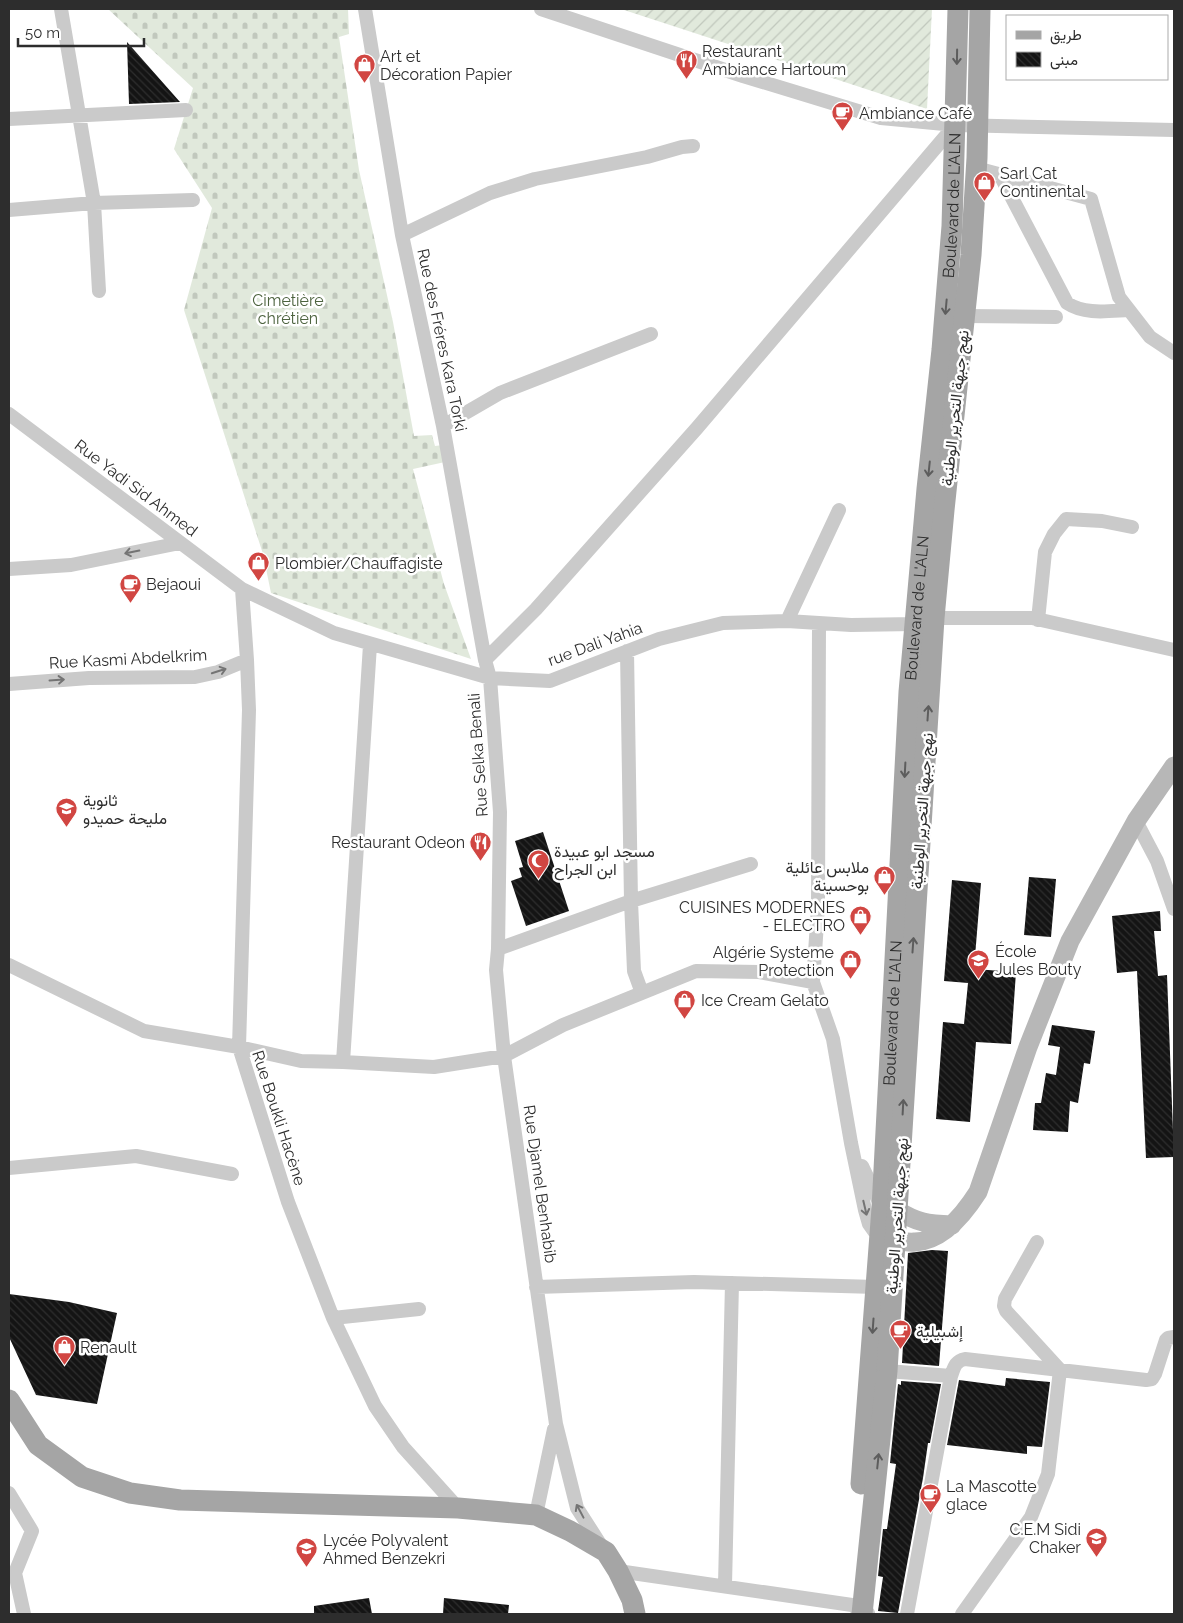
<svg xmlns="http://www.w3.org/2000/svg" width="1183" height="1623" viewBox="0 0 1183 1623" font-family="Raleway,Vazirmatn,sans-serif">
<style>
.cemetery{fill:url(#cemetery-stones)}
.garden{fill:url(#garden-furrows)}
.building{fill:url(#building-back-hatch)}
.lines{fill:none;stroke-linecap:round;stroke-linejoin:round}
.minor{stroke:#cacaca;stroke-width:14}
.secondary{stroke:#b7b7b7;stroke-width:19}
.primary{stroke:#a5a5a5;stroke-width:21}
.oneway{stroke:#5d5d5d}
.oneway2{stroke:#747474}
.labels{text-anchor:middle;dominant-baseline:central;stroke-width:5;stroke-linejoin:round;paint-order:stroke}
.poi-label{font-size:16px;fill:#2d2d2d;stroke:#fff;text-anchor:start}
.street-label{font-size:16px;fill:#2d2d2d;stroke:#fff}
.park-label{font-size:16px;fill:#4d633f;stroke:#fff}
</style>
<defs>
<pattern id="cemetery-stones" width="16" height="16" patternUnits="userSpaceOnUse" patternTransform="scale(1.25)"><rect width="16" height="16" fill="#e1e9dc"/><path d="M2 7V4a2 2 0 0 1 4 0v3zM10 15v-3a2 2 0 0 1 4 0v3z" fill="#c1c8bd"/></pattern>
<pattern id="garden-furrows" width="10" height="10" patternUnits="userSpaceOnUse" patternTransform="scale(1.25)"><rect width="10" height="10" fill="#e1e9dc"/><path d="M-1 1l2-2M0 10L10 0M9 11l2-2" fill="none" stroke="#c1c8bd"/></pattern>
<pattern id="building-back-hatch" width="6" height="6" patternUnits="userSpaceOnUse" patternTransform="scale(1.25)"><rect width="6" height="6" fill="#141414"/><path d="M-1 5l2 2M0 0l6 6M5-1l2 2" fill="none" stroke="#2e2e2e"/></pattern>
</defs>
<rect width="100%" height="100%" fill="#fff"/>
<path class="cemetery" d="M 108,9 L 348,9 L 349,34 L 339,37 L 359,170 L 393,322 L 414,436 L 432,435 L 435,446 L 443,445 L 445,462 L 413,469 L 444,584 L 471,659 L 271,593 L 263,554 L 184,310 L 212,208 L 174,149 L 193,88 Z"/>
<path class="garden" d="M 621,9 L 932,9 L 927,109 Z"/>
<path class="building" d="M 127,42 L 180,102 L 129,104 Z
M 543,832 L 569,911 L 526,926 L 511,881 L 522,877 L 519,868 L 523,867 L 515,841 Z
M 1029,877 L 1056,879 L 1051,937 L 1024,935 Z
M 952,880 L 981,883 L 974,969 L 1016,972 L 1011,1044 L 976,1042 L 970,1122 L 936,1119 L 943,1022 L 964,1024 L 968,983 L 944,981 Z
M 1160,911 L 1161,931 L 1154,931 L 1158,976 L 1167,975 L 1174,1157 L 1146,1158 L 1137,971 L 1117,973 L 1112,916 Z
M 1052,1025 L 1095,1031 L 1090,1064 L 1084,1063 L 1078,1103 L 1070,1101 L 1068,1132 L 1033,1130 L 1035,1103 L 1041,1103 L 1046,1073 L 1056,1075 L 1060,1047 L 1048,1045 Z
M 932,1250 L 948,1251 L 939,1366 L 902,1363 L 908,1253 Z
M 9,1294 L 69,1302 L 117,1313 L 97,1404 L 36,1395 L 9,1337 Z
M 1006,1378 L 1050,1382 L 1042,1447 L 1027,1446 L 1027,1454 L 947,1445 L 959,1380 L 1005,1386 Z
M 901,1381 L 941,1384 L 930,1443 L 928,1443 L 923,1478 L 898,1613 L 878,1611 L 883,1577 L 878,1576 L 883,1529 L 887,1529 L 896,1464 L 890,1463 L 898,1384 L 901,1385 Z
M 369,1598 L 372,1614 L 314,1614 L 314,1606 Z
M 444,1598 L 509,1605 L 508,1614 L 443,1614 Z"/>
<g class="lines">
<path class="minor" d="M 61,9 L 94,203 L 99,291
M 365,9 L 402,235 L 443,426 L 485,660 L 490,678 L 500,812 L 498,949 L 496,970 L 504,1056 L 556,1424 L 577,1508 L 602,1547
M 541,9 L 743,76 L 881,118 L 955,125
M 9,119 L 186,110
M 976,168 L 1091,199 L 1119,297 L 1150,337 L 1174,353
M 1000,175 L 1067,303 C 1085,315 1108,311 1129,310
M 9,210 L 94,203 L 193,200
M 402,235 L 490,193 L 535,179 L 647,157 L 682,147 L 693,146
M 965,316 L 1056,317
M 9,414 L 242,589 L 334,633 L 490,678 L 550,681 L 659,639 L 723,623 L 787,621 L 851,625 L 915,624 L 934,618 L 1032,618 L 1174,650
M 443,426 L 500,393 L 651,334
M 9,569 L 71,565 L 180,543
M 242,589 L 247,660 L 249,710 L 239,1047 L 288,1202 L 333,1318 L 375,1406 L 403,1447 L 458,1508
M 1038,620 L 1045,552 L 1054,534 L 1066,519 L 1102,521 L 1132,527
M 787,621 L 839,510
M 819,623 L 818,908 L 813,982 L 833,1039 L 851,1143 L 865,1210 L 869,1224 L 874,1231 L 881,1237
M 485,660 L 536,609 L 697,428 L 955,125 L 1174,130
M 9,684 L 89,678 L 195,677 L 218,672 L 247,660
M 1136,821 L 1157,861 L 1174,909
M 498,949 L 631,901 L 627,651
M 9,965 L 144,1031 L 239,1047 L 301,1061 L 343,1062 L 434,1067 L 504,1056 L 563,1025 L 696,971 L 759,972 L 813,982
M 642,993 L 634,971 L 631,901 L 751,864
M 343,1062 L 370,645
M 862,1166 L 881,1206
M 9,1168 L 136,1156 L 232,1174
M 536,1287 L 694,1282 L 876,1287
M 333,1318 L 419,1309
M 887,1371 L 951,1376
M 9,1493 L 32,1531 L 15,1573 L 24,1614
M 536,1515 L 554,1429
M 618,1571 L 852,1605 L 862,1612 L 868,1613
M 725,1585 L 732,1283
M 907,1614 L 951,1376 C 954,1368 955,1361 965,1359 L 1146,1380 L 1152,1379 L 1155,1374 L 1166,1340 L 1168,1338 L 1174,1337
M 962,1614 L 1031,1517 L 1048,1474 L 1060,1370 L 1006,1311 L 1004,1306 L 1005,1299 L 1037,1242"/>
<path class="secondary" d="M 897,1210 C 917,1223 928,1224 952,1225
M 895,1240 C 901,1241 908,1243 915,1242 C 942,1241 964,1214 978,1192 L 1028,1047 L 1070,941 L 1136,821 L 1174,766"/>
<g class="primary">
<path d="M 9,1400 L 38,1445 L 82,1477 L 130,1493 L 180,1500 L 458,1508 L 536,1515 L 570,1531 L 606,1552 L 618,1571 L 632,1600 L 635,1614"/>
<path id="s1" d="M 861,1484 L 882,1208 L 909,692 L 927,489 L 942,350 L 952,226 L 958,9"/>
<path d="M 862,1614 L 887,1371 L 934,618 L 944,510 L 971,255 L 977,158 L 980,9"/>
</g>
</g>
<defs><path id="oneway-shaft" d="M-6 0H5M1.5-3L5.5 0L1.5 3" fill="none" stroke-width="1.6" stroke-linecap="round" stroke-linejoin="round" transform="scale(1.25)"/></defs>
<g class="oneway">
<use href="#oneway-shaft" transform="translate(957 57) rotate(91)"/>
<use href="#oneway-shaft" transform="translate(946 307) rotate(95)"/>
<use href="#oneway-shaft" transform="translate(929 469) rotate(96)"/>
<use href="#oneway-shaft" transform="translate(928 713) rotate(-86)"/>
<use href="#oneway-shaft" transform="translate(905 770) rotate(93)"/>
<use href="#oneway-shaft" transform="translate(913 945) rotate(-86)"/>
<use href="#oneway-shaft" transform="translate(903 1107) rotate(-87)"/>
<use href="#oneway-shaft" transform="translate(873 1326) rotate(94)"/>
<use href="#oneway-shaft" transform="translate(878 1461) rotate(-84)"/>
</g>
<g class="oneway2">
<use href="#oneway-shaft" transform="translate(132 552) rotate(169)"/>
<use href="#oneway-shaft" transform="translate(219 671) rotate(-18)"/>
<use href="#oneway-shaft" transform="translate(57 680) rotate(-4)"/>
<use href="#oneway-shaft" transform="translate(865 1208) rotate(77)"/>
<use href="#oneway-shaft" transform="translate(580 1511) rotate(-118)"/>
</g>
<defs>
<symbol id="restaurant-pin" viewBox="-11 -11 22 30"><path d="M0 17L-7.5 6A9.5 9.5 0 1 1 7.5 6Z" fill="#d14642" stroke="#fff"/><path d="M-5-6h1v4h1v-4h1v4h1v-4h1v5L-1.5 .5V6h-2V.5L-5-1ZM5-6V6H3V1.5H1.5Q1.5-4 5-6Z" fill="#fff"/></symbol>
<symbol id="shop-pin" viewBox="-11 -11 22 30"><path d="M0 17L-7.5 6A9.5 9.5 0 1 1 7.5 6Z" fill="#d14642" stroke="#fff"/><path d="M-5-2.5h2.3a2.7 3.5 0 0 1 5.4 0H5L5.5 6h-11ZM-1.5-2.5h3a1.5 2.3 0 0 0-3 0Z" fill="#fff"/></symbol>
<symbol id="cafe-pin" viewBox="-11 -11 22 30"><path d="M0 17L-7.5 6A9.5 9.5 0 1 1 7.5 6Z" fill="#d14642" stroke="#fff"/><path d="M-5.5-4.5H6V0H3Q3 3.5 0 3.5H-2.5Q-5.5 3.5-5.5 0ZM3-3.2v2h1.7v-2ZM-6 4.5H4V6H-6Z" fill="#fff"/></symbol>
<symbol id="school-pin" viewBox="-11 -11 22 30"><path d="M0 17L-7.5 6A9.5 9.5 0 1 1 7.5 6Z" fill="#d14642" stroke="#fff"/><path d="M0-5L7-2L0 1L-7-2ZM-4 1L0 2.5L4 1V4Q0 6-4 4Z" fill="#fff"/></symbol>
<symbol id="mosque-pin" viewBox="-11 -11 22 30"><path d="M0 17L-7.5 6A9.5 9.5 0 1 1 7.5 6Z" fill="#d14642" stroke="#fff"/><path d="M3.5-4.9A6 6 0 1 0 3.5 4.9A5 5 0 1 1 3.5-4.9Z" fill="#fff"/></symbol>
</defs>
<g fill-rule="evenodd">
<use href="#restaurant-pin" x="674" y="48" width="25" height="34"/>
<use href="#shop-pin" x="352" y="52" width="25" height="34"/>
<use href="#cafe-pin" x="830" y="100" width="25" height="34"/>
<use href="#shop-pin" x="972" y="170" width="25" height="34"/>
<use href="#shop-pin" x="246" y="550" width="25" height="34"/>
<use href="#cafe-pin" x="118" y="572" width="25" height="34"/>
<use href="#school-pin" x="54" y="796" width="25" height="34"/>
<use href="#restaurant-pin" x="468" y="830" width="25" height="34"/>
<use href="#mosque-pin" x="526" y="848" width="25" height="34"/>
<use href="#shop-pin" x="872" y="864" width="25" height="34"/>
<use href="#shop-pin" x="848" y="904" width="25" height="34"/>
<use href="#school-pin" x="966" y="948" width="25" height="34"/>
<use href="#shop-pin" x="838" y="948" width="25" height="34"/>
<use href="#shop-pin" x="672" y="988" width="25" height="34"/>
<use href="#cafe-pin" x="888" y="1318" width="25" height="34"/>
<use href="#shop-pin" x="52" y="1334" width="25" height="34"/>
<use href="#cafe-pin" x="918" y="1482" width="25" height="34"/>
<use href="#school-pin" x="1084" y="1526" width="25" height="34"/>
<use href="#school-pin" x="294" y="1536" width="25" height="34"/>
</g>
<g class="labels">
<g class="poi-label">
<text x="702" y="51">Restaurant<tspan x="702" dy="18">Ambiance Hartoum</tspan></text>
<text x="380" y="56">Art et<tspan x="380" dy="18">Décoration Papier</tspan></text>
<text x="859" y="113">Ambiance Café</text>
<text x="1000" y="173">Sarl Cat<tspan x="1000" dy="18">Continental</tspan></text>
<text x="275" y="563">Plombier/Chauffagiste</text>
<text x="146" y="584">Bejaoui</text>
<text x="83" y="800">ثانوية<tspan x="83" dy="18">مليحة حميدو</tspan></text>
<text x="465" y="842" text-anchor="end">Restaurant Odeon</text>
<text x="554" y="851">مسجد ابو عبيدة<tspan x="554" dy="18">ابن الجراح</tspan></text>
<text x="869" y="867" text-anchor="end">ملابس عائلية<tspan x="869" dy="18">بوحسينة</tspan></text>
<text x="845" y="907" text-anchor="end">CUISINES MODERNES<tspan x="845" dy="18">- ELECTRO</tspan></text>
<text x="995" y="951">École<tspan x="995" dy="18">Jules Bouty</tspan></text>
<text x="834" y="952" text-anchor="end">Algérie Systeme<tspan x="834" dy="18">Protection</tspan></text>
<text x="701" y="1000">Ice Cream Gelato</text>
<text x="916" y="1331">إشبيلية</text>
<text x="80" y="1347">Renault</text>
<text x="946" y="1486">La Mascotte<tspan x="946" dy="18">glace</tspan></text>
<text x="1081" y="1529" text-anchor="end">C.E.M Sidi<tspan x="1081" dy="18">Chaker</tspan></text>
<text x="323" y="1540">Lycée Polyvalent<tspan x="323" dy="18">Ahmed Benzekri</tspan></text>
</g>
<g class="street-label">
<text stroke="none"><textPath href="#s1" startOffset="1282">Boulevard de L'ALN</textPath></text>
<text transform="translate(442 340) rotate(78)">Rue des Fréres Kara Torki</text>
<text transform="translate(955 408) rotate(-84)">نهج جبهة التحرير الوطنية</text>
<text transform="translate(136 488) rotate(37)">Rue Yadi Sid Ahmed</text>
<text stroke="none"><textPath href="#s1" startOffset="878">Boulevard de L'ALN</textPath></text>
<text transform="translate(595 644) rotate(-20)">rue Dali Yahia</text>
<text transform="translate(128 659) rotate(-3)">Rue Kasmi Abdelkrim</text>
<text transform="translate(478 755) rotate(-94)">Rue Selka Benali</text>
<text transform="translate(922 811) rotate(-86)">نهج جبهة التحرير الوطنية</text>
<text stroke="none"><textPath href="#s1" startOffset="472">Boulevard de L'ALN</textPath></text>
<text transform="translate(279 1118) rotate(72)">Rue Boukli Hacène</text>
<text transform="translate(540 1184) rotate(82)">Rue Djamel Benhabib</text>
<text transform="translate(897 1216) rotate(-86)">نهج جبهة التحرير الوطنية</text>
</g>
<g class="park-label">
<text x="288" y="300">Cimetière<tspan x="288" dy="18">chrétien</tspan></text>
</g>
</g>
<rect width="1183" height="1623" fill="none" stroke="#2d2d2d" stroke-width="20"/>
<rect x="1006" y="15" width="162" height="65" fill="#ffffff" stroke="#ababab"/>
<rect x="1016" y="31" width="25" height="8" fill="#a5a5a5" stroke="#ababab"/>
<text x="1050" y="40" font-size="15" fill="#2d2d2d">طريق</text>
<rect x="1016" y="52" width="25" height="15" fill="url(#building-back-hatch)" stroke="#ababab"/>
<text x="1050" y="65" font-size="15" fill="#2d2d2d">مبنى</text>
<path d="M18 38v8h126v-8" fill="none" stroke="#2d2d2d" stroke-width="2.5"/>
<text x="25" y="38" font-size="15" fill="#2d2d2d" stroke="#ffffff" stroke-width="4" paint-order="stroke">50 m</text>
</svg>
